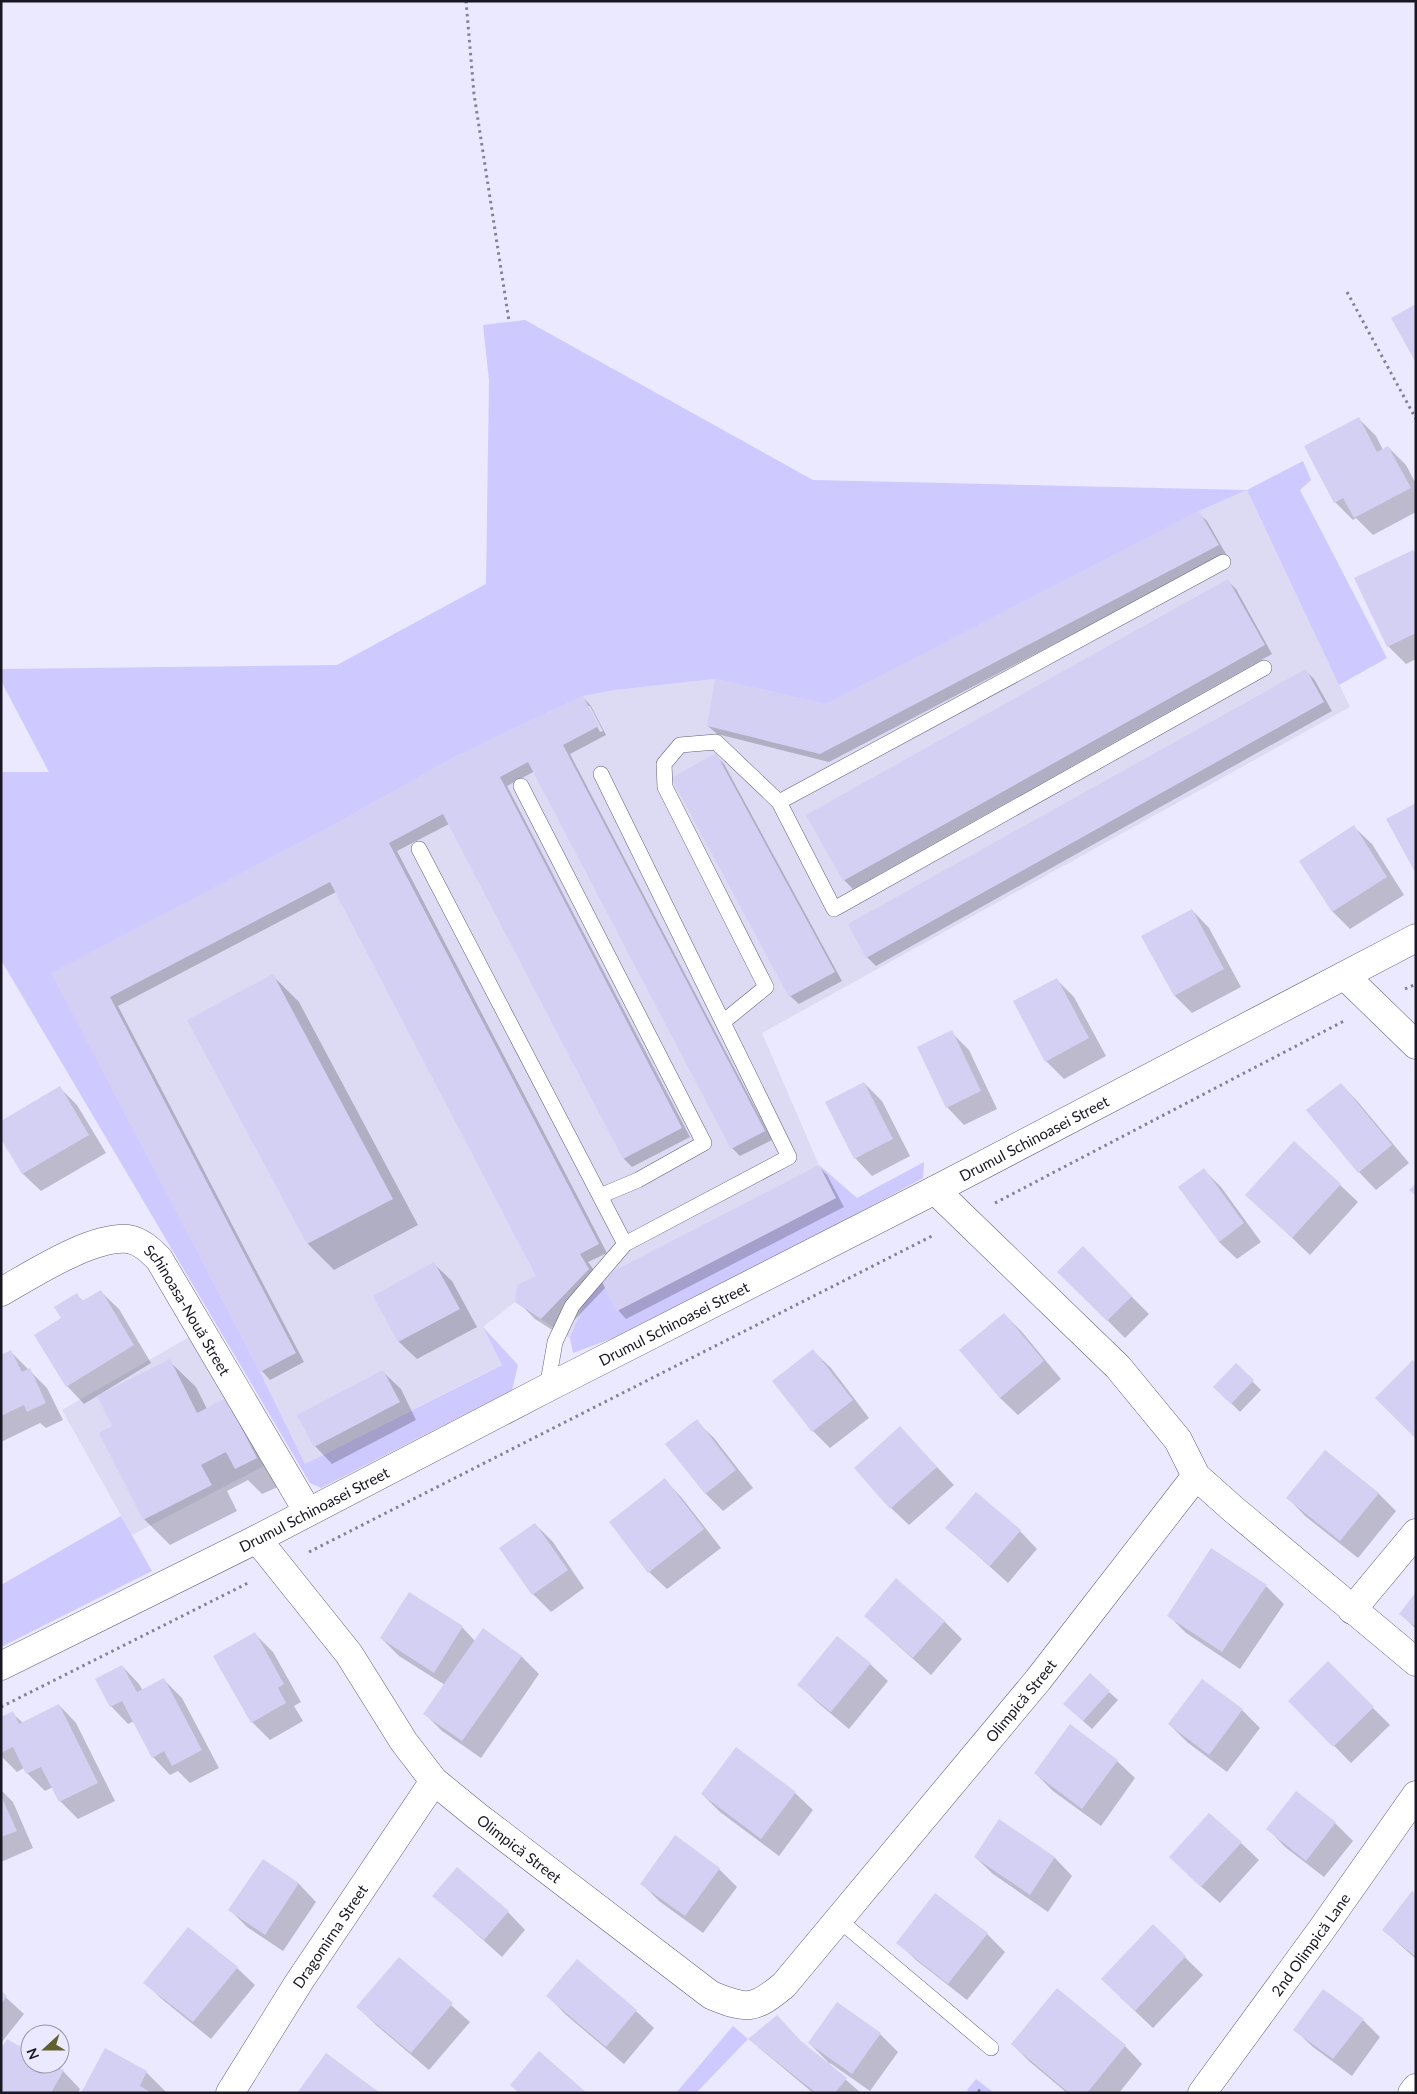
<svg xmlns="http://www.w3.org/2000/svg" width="1417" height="2094" viewBox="0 0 1417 2094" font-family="Lato,sans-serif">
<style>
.built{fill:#dddaf4}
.green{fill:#cec9fe}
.shadow{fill:#0003;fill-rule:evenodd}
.building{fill:#d4d0f3}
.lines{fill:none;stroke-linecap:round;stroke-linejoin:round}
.service-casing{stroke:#625f7d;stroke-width:16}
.minor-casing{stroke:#625f7d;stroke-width:29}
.tertiary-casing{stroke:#625f7d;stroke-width:29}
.path{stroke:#838293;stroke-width:3;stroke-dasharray:2.5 4;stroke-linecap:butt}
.service{stroke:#fff;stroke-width:15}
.minor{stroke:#fff;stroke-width:28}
.tertiary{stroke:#fff;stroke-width:28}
.labels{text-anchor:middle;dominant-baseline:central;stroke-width:4;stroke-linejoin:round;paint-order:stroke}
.street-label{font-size:15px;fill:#181723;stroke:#ebe9ff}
</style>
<rect width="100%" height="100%" fill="#ebe9ff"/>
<path class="built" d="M 1247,490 L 1350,707 L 762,1033 L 819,1165 L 836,1198 L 617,1311 L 570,1338 L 515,1302 L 483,1327 L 503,1364 L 305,1464 L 260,1372 L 51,973 L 337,823 L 455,757 L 583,696 L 615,690 L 715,679 L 826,703 L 1199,511 Z
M 191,1336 L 264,1466 L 132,1535 L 62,1410 Z"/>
<path class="green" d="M 525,320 L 813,480 L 1247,490 L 1303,461 L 1311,480 L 1300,490 L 1387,658 L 1339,685 L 1247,490 L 1199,511 L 826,704 L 715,679 L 615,690 L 583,696 L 455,757 L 337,823 L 52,973 L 260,1372 L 305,1464 L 502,1365 L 483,1327 L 518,1365 L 512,1390 L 321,1488 L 310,1483 L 1,960 L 1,772 L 49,772 L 1,681 L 1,669 L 337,665 L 486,584 L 489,380 L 483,325 Z
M 924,1162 L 923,1178 L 657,1322 L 573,1353 L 570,1338 L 585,1301 L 600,1278 L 617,1311 L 836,1198 L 819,1165 L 857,1198 Z
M 121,1516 L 152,1571 L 1,1647 L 1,1585 Z
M 733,2026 L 748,2039 L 696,2093 L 676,2093 Z
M 976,2079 L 994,2093 L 971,2093 L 967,2090 Z"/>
<path class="shadow" d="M 1358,418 L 1376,436 L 1383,450 L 1388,447 L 1406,465 L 1416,484 L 1416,512 L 1373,535 L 1356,518 L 1353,520 L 1335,502 Z
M 1198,513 L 1207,521 L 1226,554 L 829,762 L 717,734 L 708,726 L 826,705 Z
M 1416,554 L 1416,659 L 1406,664 L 1388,646 Z
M 1227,580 L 1236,589 L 1272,654 L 853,889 L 844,880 L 807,816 Z
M 1305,670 L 1314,679 L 1332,711 L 876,966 L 867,957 L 849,925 Z
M 583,697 L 591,706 L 606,735 L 570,754 L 772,1140 L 740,1156 L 732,1148 L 535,771 L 507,786 L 690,1137 L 632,1167 L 624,1159 L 449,824 L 397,851 L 607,1253 L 588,1262 L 601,1279 L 819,1167 L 827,1175 L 844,1207 L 626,1319 L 618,1310 L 606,1287 L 560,1335 L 535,1319 L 517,1301 L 538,1276 L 336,892 L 118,1006 L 304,1362 L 270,1380 L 262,1371 L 53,973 ZM 587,706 L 590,706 L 603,731 L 600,732 Z
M 715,755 L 724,764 L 842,981 L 799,1004 L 790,996 Z
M 1354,827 L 1372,844 L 1404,895 L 1350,929 L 1333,912 L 1301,861 Z
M 1192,910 L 1209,928 L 1241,987 L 1192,1013 L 1175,996 Z
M 273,976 L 299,1002 L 418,1225 L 334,1270 L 308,1244 L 189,1021 Z
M 1057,980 L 1074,997 L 1106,1056 L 1064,1079 L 1046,1061 L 1014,1002 Z
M 951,1032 L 969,1050 L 997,1109 L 964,1125 L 947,1107 Z
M 864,1083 L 882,1101 L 910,1156 L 872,1176 L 855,1158 Z
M 1341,1084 L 1358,1102 L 1409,1163 L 1376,1190 L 1359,1172 Z
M 60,1088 L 77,1105 L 106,1153 L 41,1191 L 23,1174 L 1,1136 Z
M 1204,1170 L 1221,1187 L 1261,1242 L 1237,1259 L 1219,1242 Z
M 1340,1185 L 1358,1202 L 1310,1255 L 1247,1195 Z
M 1083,1248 L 1149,1314 L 1125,1338 L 1059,1272 Z
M 434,1264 L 452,1281 L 477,1327 L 417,1359 L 399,1342 L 374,1296 Z
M 101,1292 L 119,1309 L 151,1363 L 84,1404 L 67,1386 L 63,1318 L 77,1295 L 84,1302 Z
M 1004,1314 L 1022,1332 L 1061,1379 L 1018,1415 L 1000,1398 L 961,1350 Z
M 813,1351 L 831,1368 L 869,1418 L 830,1448 L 813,1431 Z
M 11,1352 L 47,1388 L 63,1420 L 46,1428 L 40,1423 L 1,1442 L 1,1356 Z
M 169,1361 L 196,1387 L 207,1409 L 226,1400 L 282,1485 L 262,1494 L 248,1480 L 227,1491 L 237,1511 L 170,1545 L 144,1519 L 114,1427 Z
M 1236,1365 L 1261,1390 L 1240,1412 L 1215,1387 Z
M 383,1372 L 401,1389 L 416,1420 L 332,1464 L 315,1446 Z
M 696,1421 L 714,1438 L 753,1488 L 723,1511 L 706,1494 L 667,1444 Z
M 900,1428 L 954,1485 L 909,1525 L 891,1508 Z
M 665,1480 L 682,1498 L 721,1548 L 667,1589 L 649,1572 Z
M 1378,1493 L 1396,1511 L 1358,1558 L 1305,1516 L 1288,1498 Z
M 535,1524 L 553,1542 L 584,1588 L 551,1612 L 533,1594 L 501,1548 Z
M 947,1528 L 1020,1531 L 1037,1549 L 1008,1583 Z
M 1266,1586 L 1284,1604 L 1240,1669 L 1186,1633 L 1169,1616 Z
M 1416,1594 L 1416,1629 L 1401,1614 Z
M 865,1616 L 944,1621 L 962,1639 L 931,1675 Z
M 462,1627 L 475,1641 L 483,1630 L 522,1657 L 539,1674 L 481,1758 L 442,1731 L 425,1714 L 445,1685 L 399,1656 L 381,1638 Z
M 255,1634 L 273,1652 L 301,1702 L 294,1706 L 303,1721 L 270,1740 L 252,1722 Z
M 1328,1663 L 1390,1725 L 1351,1763 L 1290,1701 Z
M 870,1664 L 888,1681 L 849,1729 L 817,1702 L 799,1685 Z
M 122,1666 L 139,1684 L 143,1691 L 164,1680 L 182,1698 L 219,1768 L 190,1783 L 178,1771 L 170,1775 L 153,1757 L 134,1721 L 128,1724 L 111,1706 Z
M 1109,1692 L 1118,1700 L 1092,1729 L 1073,1712 Z
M 59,1705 L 76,1723 L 115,1801 L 78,1819 L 60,1801 L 53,1787 L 45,1791 L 27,1773 L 24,1768 L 17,1772 L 1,1756 L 1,1718 L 12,1713 L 23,1723 Z
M 1242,1710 L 1260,1728 L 1227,1772 L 1187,1742 L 1169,1724 Z
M 1070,1725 L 1117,1761 L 1135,1778 L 1101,1826 L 1053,1791 L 1035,1773 Z
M 1,1790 L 13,1802 L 33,1848 L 1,1862 Z
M 795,1793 L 813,1810 L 779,1856 L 720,1812 L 702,1794 Z
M 999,1821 L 1055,1858 L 1072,1876 L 1048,1912 L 993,1874 L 975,1857 Z
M 1335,1823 L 1353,1841 L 1324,1877 L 1285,1847 L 1268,1829 Z
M 1241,1843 L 1259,1860 L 1220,1903 L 1188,1875 Z
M 263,1860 L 299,1884 L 316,1902 L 283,1951 L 247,1927 L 230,1910 Z
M 719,1869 L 737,1887 L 703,1933 L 659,1901 L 641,1883 Z
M 936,1894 L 987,1934 L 1005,1952 L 967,2000 L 916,1960 L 898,1943 Z
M 434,1896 L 508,1912 L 525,1930 L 502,1957 Z
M 1416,1896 L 1416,1959 L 1383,1930 Z
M 1153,1926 L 1203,1975 L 1153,2028 L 1120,1997 Z
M 399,1959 L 470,2022 L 429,2070 L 376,2025 L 358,2007 Z
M 237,1968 L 255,1985 L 211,2039 L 163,2000 L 145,1983 Z
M 1,1993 L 24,2014 L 1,2043 Z
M 548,1996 L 636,2011 L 654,2028 L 624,2064 L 565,2014 Z
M 1363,2020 L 1380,2037 L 1352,2076 L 1313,2047 L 1295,2030 Z
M 880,2034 L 898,2052 L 870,2091 L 830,2063 L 829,2065 L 861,2093 L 813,2093 L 758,2047 L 803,2044 L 828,2064 L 829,2063 L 809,2043 Z
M 1012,2044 L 1125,2046 L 1142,2064 L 1119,2093 L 1067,2093 L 1030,2062 Z
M 106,2050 L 146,2072 L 167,2093 L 82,2093 Z
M 30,2053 L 30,2064 L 49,2064 L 63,2071 L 80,2089 L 78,2093 L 1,2093 Z"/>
<path class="building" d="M 1416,304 L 1416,363 L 1391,318 Z
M 1359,417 L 1377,452 L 1388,446 L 1411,488 L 1354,518 L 1343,498 L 1334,503 L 1304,446 Z
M 1199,511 L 1219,545 L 820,754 L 707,726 L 715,679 L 826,704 Z
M 1413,550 L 1416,554 L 1416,633 L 1387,647 L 1354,578 Z
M 1228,579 L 1265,645 L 843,881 L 806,815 Z
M 1306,669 L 1324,702 L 866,958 L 848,924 Z
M 583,696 L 599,726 L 563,745 L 765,1131 L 731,1149 L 528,762 L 500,777 L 682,1128 L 623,1159 L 443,814 L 389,843 L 599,1244 L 580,1254 L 589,1269 L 541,1319 L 515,1302 L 517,1285 L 536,1276 L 330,882 L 110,997 L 296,1353 L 260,1372 L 51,973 L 337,823 L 455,757 Z
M 716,753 L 835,972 L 789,997 L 671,778 Z
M 1416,803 L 1416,874 L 1386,819 Z
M 1354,825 L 1387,877 L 1332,912 L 1299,861 Z
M 1192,909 L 1224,969 L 1174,996 L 1141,936 Z
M 273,974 L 393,1199 L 307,1244 L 187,1020 Z
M 1057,978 L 1089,1038 L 1045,1062 L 1013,1001 Z
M 952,1030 L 981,1091 L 946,1108 L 917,1047 Z
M 864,1082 L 893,1139 L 854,1159 L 825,1102 Z
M 1341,1083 L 1392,1145 L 1358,1173 L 1306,1110 Z
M 60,1086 L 89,1135 L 22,1174 L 1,1139 L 1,1121 Z
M 1294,1141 L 1341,1184 L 1292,1238 L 1245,1195 Z
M 819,1165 L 836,1198 L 617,1311 L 600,1278 Z
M 1204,1168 L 1244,1223 L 1219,1242 L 1178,1187 Z
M 1416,1183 L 1416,1196 L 1409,1190 Z
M 1083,1246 L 1132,1296 L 1107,1321 L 1057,1272 Z
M 434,1262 L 460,1309 L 398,1342 L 373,1296 Z
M 101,1290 L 134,1345 L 66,1387 L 34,1335 L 61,1318 L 54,1307 L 77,1293 L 82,1301 Z
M 1004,1313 L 1044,1361 L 1000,1398 L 959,1350 Z
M 813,1349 L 853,1400 L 812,1432 L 772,1381 Z
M 11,1350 L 22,1372 L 30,1368 L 46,1403 L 27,1412 L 24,1405 L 1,1416 L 1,1355 Z
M 170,1359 L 197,1413 L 226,1398 L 257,1458 L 235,1469 L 226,1452 L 201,1465 L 212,1485 L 143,1520 L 99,1433 L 112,1426 L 97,1396 Z
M 1413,1360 L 1416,1363 L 1416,1439 L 1375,1398 Z
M 1236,1363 L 1254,1380 L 1231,1404 L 1213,1387 Z
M 383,1370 L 400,1402 L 314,1447 L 297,1415 Z
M 697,1419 L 736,1470 L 705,1494 L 665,1444 Z
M 900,1426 L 937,1467 L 890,1509 L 854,1468 Z
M 1325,1450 L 1379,1493 L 1340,1541 L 1286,1498 Z
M 665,1478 L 704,1529 L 648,1573 L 609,1522 Z
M 976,1492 L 1021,1530 L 990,1566 L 945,1528 Z
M 535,1523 L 568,1570 L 532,1595 L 499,1548 Z
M 1211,1548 L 1267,1585 L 1222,1652 L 1167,1616 Z
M 896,1578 L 945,1621 L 913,1658 L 864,1616 Z
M 409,1592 L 463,1626 L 434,1673 L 380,1638 Z
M 1416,1592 L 1416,1627 L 1399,1614 Z
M 483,1628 L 522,1656 L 462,1741 L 423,1714 Z
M 255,1632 L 284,1684 L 278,1688 L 286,1703 L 251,1723 L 213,1656 Z
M 837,1636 L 871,1663 L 831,1712 L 797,1685 Z
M 1328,1661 L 1374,1707 L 1333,1747 L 1288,1701 Z
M 122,1665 L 137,1692 L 164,1678 L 202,1750 L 172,1766 L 164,1751 L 152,1758 L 122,1701 L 110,1707 L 95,1679 Z
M 1090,1673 L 1110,1691 L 1083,1721 L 1063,1704 Z
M 1202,1679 L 1243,1709 L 1209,1755 L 1168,1724 Z
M 59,1704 L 98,1783 L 59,1802 L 41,1767 L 26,1774 L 13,1747 L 1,1753 L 1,1717 L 13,1711 L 19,1724 Z
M 1070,1724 L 1118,1760 L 1082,1809 L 1034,1773 Z
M 736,1747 L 796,1792 L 761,1839 L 701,1794 Z
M 1296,1791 L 1336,1822 L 1306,1861 L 1266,1829 Z
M 1,1796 L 17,1831 L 1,1837 Z
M 1209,1813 L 1242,1842 L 1201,1887 L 1169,1857 Z
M 999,1819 L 1055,1857 L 1030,1895 L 974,1857 Z
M 675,1835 L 720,1868 L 685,1916 L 640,1884 Z
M 263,1859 L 299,1883 L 265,1935 L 228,1910 Z
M 457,1867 L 509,1911 L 484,1940 L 432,1896 Z
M 1412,1891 L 1416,1894 L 1416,1957 L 1382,1930 Z
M 935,1893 L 988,1933 L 948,1984 L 896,1943 Z
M 1153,1924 L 1186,1956 L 1135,2011 L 1101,1979 Z
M 188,1927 L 238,1967 L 193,2022 L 143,1983 Z
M 399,1957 L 453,2003 L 411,2053 L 356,2007 Z
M 577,1959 L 637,2010 L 606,2047 L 546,1996 Z
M 1057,1988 L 1126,2045 L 1087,2093 L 1069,2093 L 1011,2044 Z
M 1323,1989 L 1364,2019 L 1333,2059 L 1293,2030 Z
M 1,1991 L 7,1996 L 1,2004 Z
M 837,2002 L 881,2033 L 852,2074 L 808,2043 Z
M 777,2015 L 801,2041 L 847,2078 L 835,2093 L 816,2093 L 748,2039 Z
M 7,2039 L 30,2052 L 30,2064 L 52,2064 L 64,2070 L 51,2093 L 1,2093 L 1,2049 Z
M 105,2048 L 147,2071 L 140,2086 L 152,2093 L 81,2093 Z
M 539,2051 L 587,2093 L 519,2093 L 510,2085 Z
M 326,2053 L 380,2093 L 297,2093 Z"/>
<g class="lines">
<defs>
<path id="service" d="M 521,786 L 704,1143 L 638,1180 L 600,1196
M 779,802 L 1223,562
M 419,849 L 625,1244
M 723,1022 L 766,987 L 665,787 L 664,764 L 680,745 L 716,742 L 779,802 L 834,909 L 1264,668
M 547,1388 L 555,1342 L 572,1306 L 625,1244 L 789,1157 L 601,774
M 839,1920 L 991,2048"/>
<g id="minor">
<path d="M 1345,976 L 1416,1045"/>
<path d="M 935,1190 L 1118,1367 L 1178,1440 L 1196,1476 L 1233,1509 L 1416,1662"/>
<path id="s1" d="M 1,1292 C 33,1274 91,1236 128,1239 C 141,1241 150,1250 159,1259 L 308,1512"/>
<path id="s2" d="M 257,1539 L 349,1654 L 404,1742 L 434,1781 L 477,1816 L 711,1995 C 747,2010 754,2010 784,1985 L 1038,1680 L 1196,1476"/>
<path d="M 1352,1610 L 1416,1533"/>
<path id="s3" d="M 230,2093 L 299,1982 L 434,1781"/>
<path id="s4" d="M 1202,2093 L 1322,1929 L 1416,1795"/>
<path d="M 1412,2093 L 1416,2088"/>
</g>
<g id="tertiary">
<path id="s5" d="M 1,1666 L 257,1539 L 547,1388 L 935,1190 L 1416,938"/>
</g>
</defs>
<use href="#service" class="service-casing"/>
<use href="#minor" class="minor-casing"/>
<use href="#tertiary" class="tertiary-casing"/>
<path class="path" d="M 466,1 L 474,94 L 509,321
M 1347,292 L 1416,419
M 1405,989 L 1416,984
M 995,1203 L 1344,1021
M 309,1552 L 934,1235
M 1,1707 L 250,1582
M 978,2090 L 982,2093"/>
<use href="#service" class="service"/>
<use href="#minor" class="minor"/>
<use href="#tertiary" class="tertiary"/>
</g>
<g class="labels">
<g class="street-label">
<text stroke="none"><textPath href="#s5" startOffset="1160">Drumul Schinoasei Street</textPath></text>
<text stroke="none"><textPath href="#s1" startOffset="235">Schinoasa-Nouă Street</textPath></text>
<text stroke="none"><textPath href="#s5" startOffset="755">Drumul Schinoasei Street</textPath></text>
<text stroke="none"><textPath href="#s5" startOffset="350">Drumul Schinoasei Street</textPath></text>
<text stroke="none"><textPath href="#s2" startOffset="1101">Olimpică Street</textPath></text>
<text stroke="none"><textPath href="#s2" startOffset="409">Olimpică Street</textPath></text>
<text stroke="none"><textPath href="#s3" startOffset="186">Dragomirna Street</textPath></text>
<text stroke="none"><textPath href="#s4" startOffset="184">2nd Olimpică Lane</textPath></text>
</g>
</g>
<rect width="1417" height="2094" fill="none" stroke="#181723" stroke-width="5"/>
<g transform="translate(45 2049) rotate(249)"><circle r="24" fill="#ebe9ff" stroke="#9795a7"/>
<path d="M0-4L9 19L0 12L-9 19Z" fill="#61612f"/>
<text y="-8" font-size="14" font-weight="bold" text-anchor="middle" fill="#181723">N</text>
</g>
</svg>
